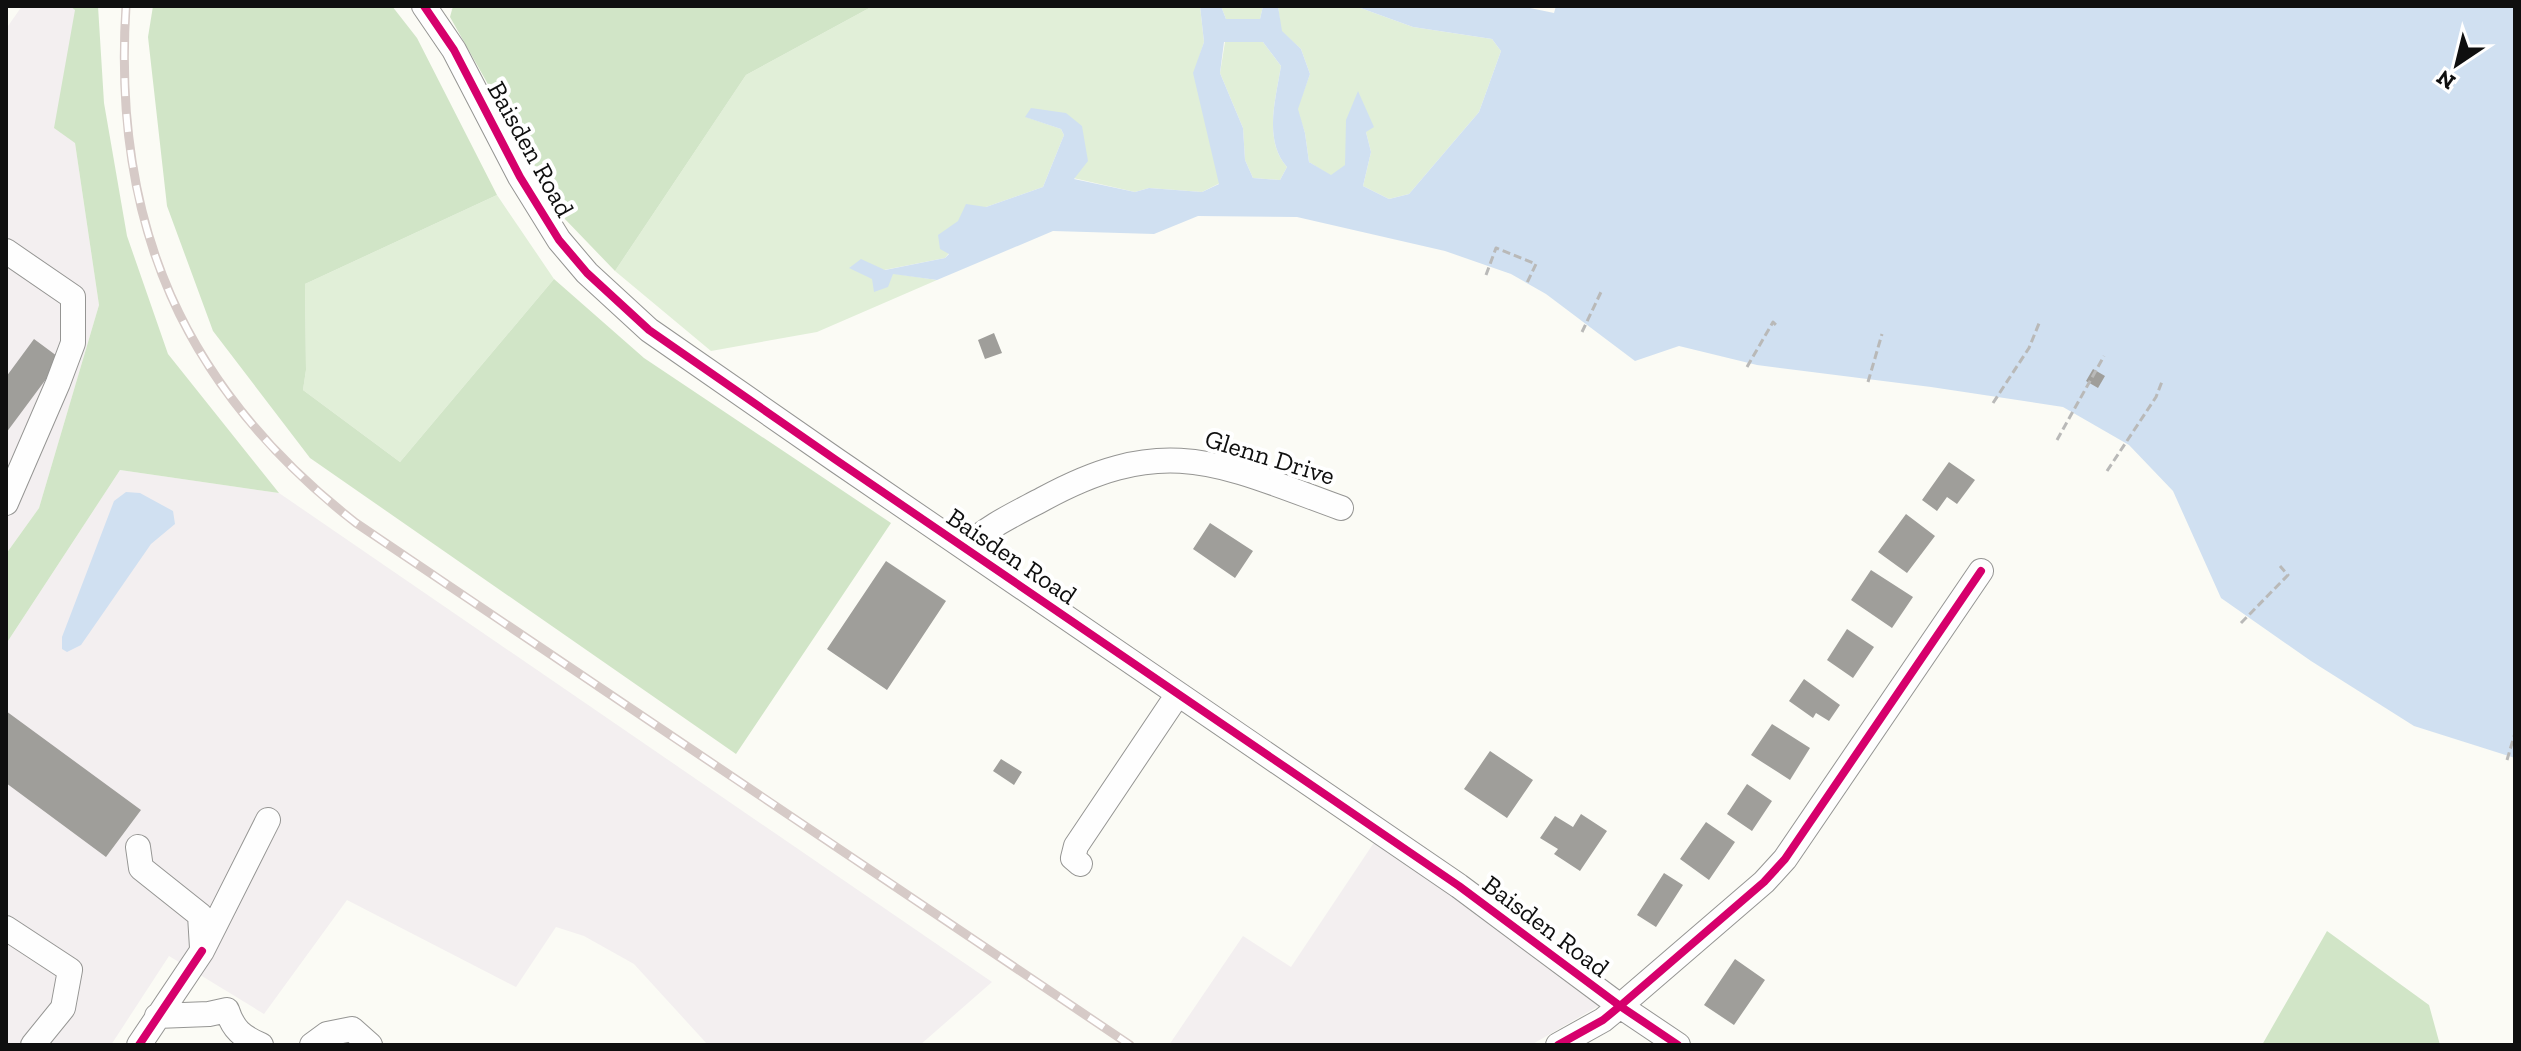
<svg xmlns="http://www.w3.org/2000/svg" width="2521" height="1051" viewBox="0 0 2521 1051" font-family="'Zilla Slab',serif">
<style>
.industrial{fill:#f3eff0}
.green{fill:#e1efd8}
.forest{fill:#d1e5c7}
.water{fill:#d0e0f1;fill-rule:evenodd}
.building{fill:#9f9e9a}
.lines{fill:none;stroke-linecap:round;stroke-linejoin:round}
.minor-casing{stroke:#959593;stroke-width:26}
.path{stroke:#b9b9b8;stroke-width:3;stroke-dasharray:8 4;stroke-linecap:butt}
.minor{stroke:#fefefe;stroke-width:24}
.rail-casing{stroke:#d6cac7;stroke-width:9}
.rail{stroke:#fff;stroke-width:6;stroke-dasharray:18;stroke-linecap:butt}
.cycleway-casing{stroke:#fff;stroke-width:13}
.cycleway{stroke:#d6006c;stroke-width:8}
.labels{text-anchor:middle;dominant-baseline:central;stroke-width:8;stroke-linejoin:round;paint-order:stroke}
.street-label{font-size:26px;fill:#0f0f0f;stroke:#fff}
</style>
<rect width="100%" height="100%" fill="#fbfbf5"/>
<path class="industrial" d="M 22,6 L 70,6 L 75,9 L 75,143 L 99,305 L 39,508 L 6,554 L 6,29 Z
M 120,470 L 279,493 L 992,982 L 920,1045 L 708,1045 L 634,964 L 584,936 L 556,927 L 516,987 L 347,900 L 264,1014 L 169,956 L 111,1045 L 6,1045 L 6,644 Z
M 1377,838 L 1602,1004 L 1531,1045 L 1169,1045 L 1243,936 L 1291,967 Z"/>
<path class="green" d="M 873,6 L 1200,6 L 1204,42 L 1194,73 L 1220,183 L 1202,192 L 1149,188 L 1135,192 L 1073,178 L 1082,126 L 1026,117 L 1061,129 L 1064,135 L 1043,187 L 986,207 L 945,258 L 884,270 L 869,264 L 850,267 L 937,280 L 817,332 L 711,351 L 615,271 L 746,75 Z
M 1221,6 L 1263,6 L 1260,19 L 1226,19 Z
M 1278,6 L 1355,6 L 1413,27 L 1492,39 L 1501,51 L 1479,112 L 1409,194 L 1389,199 L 1363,186 L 1371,152 L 1366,132 L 1346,120 L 1346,165 L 1331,176 L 1309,162 L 1305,133 L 1297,109 L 1310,74 L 1301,49 L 1281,31 Z
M 1225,42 L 1263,42 L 1281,66 C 1276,98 1263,140 1287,167 L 1280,180 L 1253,178 L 1245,160 L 1243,128 L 1220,73 Z
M 497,195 L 554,279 L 400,462 L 303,390 L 306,370 L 305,284 Z"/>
<path class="forest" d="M 70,6 L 98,6 L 104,103 L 127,236 L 168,354 L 279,493 L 120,470 L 6,644 L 6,554 L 39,508 L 99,305 L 75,143 L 54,128 L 75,10 Z
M 153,6 L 392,6 L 417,38 L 497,195 L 305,284 L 306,370 L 303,390 L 400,462 L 554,279 L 644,358 L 891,523 L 736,754 L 310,458 L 213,331 L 167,206 L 148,37 Z
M 453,6 L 873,6 L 746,75 L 615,271 L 563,217 L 450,17 Z
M 2327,931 L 2429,1005 L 2440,1045 L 2262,1045 Z"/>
<path class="water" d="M 1200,6 L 1221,6 L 1226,19 L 1260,19 L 1263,6 L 1278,6 L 1282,31 L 1301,49 L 1310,74 L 1298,109 L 1305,133 L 1309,162 L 1331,175 L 1345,165 L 1346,120 L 1358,91 L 1374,127 L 1366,132 L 1371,152 L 1363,186 L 1389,199 L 1409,194 L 1479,112 L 1501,51 L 1492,39 L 1413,27 L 1355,6 L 1521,6 L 1554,13 L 1556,6 L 2515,6 L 2515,758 L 2414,726 L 2311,661 L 2221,598 L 2173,491 L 2129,445 L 2063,407 L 1931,387 L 1757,365 L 1679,346 L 1635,361 L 1546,294 L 1511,274 L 1445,251 L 1297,217 L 1198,216 L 1154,234 L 1053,231 L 937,280 L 893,274 L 888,287 L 874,292 L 872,279 L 849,268 L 861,259 L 885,270 L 945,258 L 949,254 L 940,249 L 938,235 L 958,221 L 966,204 L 986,207 L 1043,187 L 1064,135 L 1061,129 L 1025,117 L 1031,108 L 1066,113 L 1082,126 L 1088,161 L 1074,179 L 1135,192 L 1149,188 L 1202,192 L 1219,184 L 1193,73 L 1204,42 ZM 1224,42 L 1263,42 L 1281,66 C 1276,98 1263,140 1287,167 L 1280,180 L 1253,178 L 1245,160 L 1243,128 L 1220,73 Z
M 126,492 L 140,493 L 173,511 L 175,524 L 151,544 L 81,645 L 67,652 L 62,649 L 62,637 L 114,501 Z"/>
<path class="building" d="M 994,333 L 1002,353 L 985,359 L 978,340 Z
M 34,339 L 61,359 L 6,433 L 6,377 Z
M 2093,369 L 2105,376 L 2098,388 L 2086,381 Z
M 1949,462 L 1975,480 L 1957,504 L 1947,497 L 1937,511 L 1922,500 Z
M 1906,514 L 1935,536 L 1907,573 L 1878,552 Z
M 1210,523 L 1253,551 L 1235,578 L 1193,549 Z
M 886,561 L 946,601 L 887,690 L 827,649 Z
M 1871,570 L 1913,597 L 1892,628 L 1851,600 Z
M 1847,629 L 1874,647 L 1853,678 L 1827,660 Z
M 1804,679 L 1840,705 L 1829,721 L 1816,713 L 1813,718 L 1789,701 Z
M 6,711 L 141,810 L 106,857 L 6,783 Z
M 1772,724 L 1810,748 L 1790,780 L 1751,755 Z
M 1490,751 L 1533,780 L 1507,818 L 1464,789 Z
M 1001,759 L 1022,772 L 1014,785 L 993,771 Z
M 1747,784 L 1772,801 L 1752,831 L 1727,814 Z
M 1581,814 L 1607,831 L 1580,871 L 1554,854 L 1558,849 L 1540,838 L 1555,816 L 1573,827 Z
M 1706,822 L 1735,842 L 1709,880 L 1680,859 Z
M 1664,873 L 1683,885 L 1656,927 L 1637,915 Z
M 1735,959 L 1765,980 L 1734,1025 L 1704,1005 Z"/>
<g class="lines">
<defs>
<path id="minor" d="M 424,6 L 454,50 L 520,177 L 559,240 L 587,273 L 649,330 L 836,460 L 1459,886 L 1620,1006 L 1678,1045
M 6,251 L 73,297 L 73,343 L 58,383 L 6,503
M 965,548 C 988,526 1015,514 1043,499 C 1166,432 1220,464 1341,508
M 138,847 L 141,868 L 200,915 L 202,948
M 1080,864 L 1073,858 L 1076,846 L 1178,694
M 6,928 L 70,970 L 63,1008 L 33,1045
M 157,1016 L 209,1014 L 227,1010 C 233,1029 242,1037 261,1045
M 139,1045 L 202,951 L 268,820
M 312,1045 L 327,1034 L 352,1029 L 370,1045
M 1558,1045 L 1603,1020 L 1620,1006 L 1764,882 L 1785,859 L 1981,571"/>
</defs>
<use href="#minor" class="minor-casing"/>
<path class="path" d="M 1486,275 L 1496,248 L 1536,264 L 1526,285
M 1582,332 L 1601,292
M 1747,367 L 1773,322 L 1777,326
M 1868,382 L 1882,334
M 1993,403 L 2029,348 L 2040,321
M 2057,440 L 2104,356
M 2107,471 L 2156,397 L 2163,379
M 2241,623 L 2288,575 L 2280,566
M 2507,760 L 2515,733"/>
<use href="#minor" class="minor"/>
<defs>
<path id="rail" d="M 126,6 C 112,224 183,388 356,523 L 1130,1045"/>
</defs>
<use href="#rail" class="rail-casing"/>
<use href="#rail" class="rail"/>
<defs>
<path id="cycleway" d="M 424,6 L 454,50 L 520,177 L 559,240 L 587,273 L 649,330 L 836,460 L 1459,886 L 1620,1006 L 1678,1045
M 139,1045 L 202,951
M 1558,1045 L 1603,1020 L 1620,1006 L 1764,882 L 1785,859 L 1981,571"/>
</defs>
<use href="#cycleway" class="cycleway-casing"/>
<use href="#cycleway" class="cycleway"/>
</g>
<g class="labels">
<g class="street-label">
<text transform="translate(531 149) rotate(61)">Baisden Road</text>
<text transform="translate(1270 457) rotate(17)">Glenn Drive</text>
<text transform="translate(1012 556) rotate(34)">Baisden Road</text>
<text transform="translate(1546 926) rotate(37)">Baisden Road</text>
</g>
</g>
<rect width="2521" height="1051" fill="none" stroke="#0f0f0f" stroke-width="16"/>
<g transform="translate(2457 64) rotate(215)" stroke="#ffffff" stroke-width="6" paint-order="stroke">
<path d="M0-6L14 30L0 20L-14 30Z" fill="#0f0f0f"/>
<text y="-12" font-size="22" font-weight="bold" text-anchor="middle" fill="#0f0f0f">N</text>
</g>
</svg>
